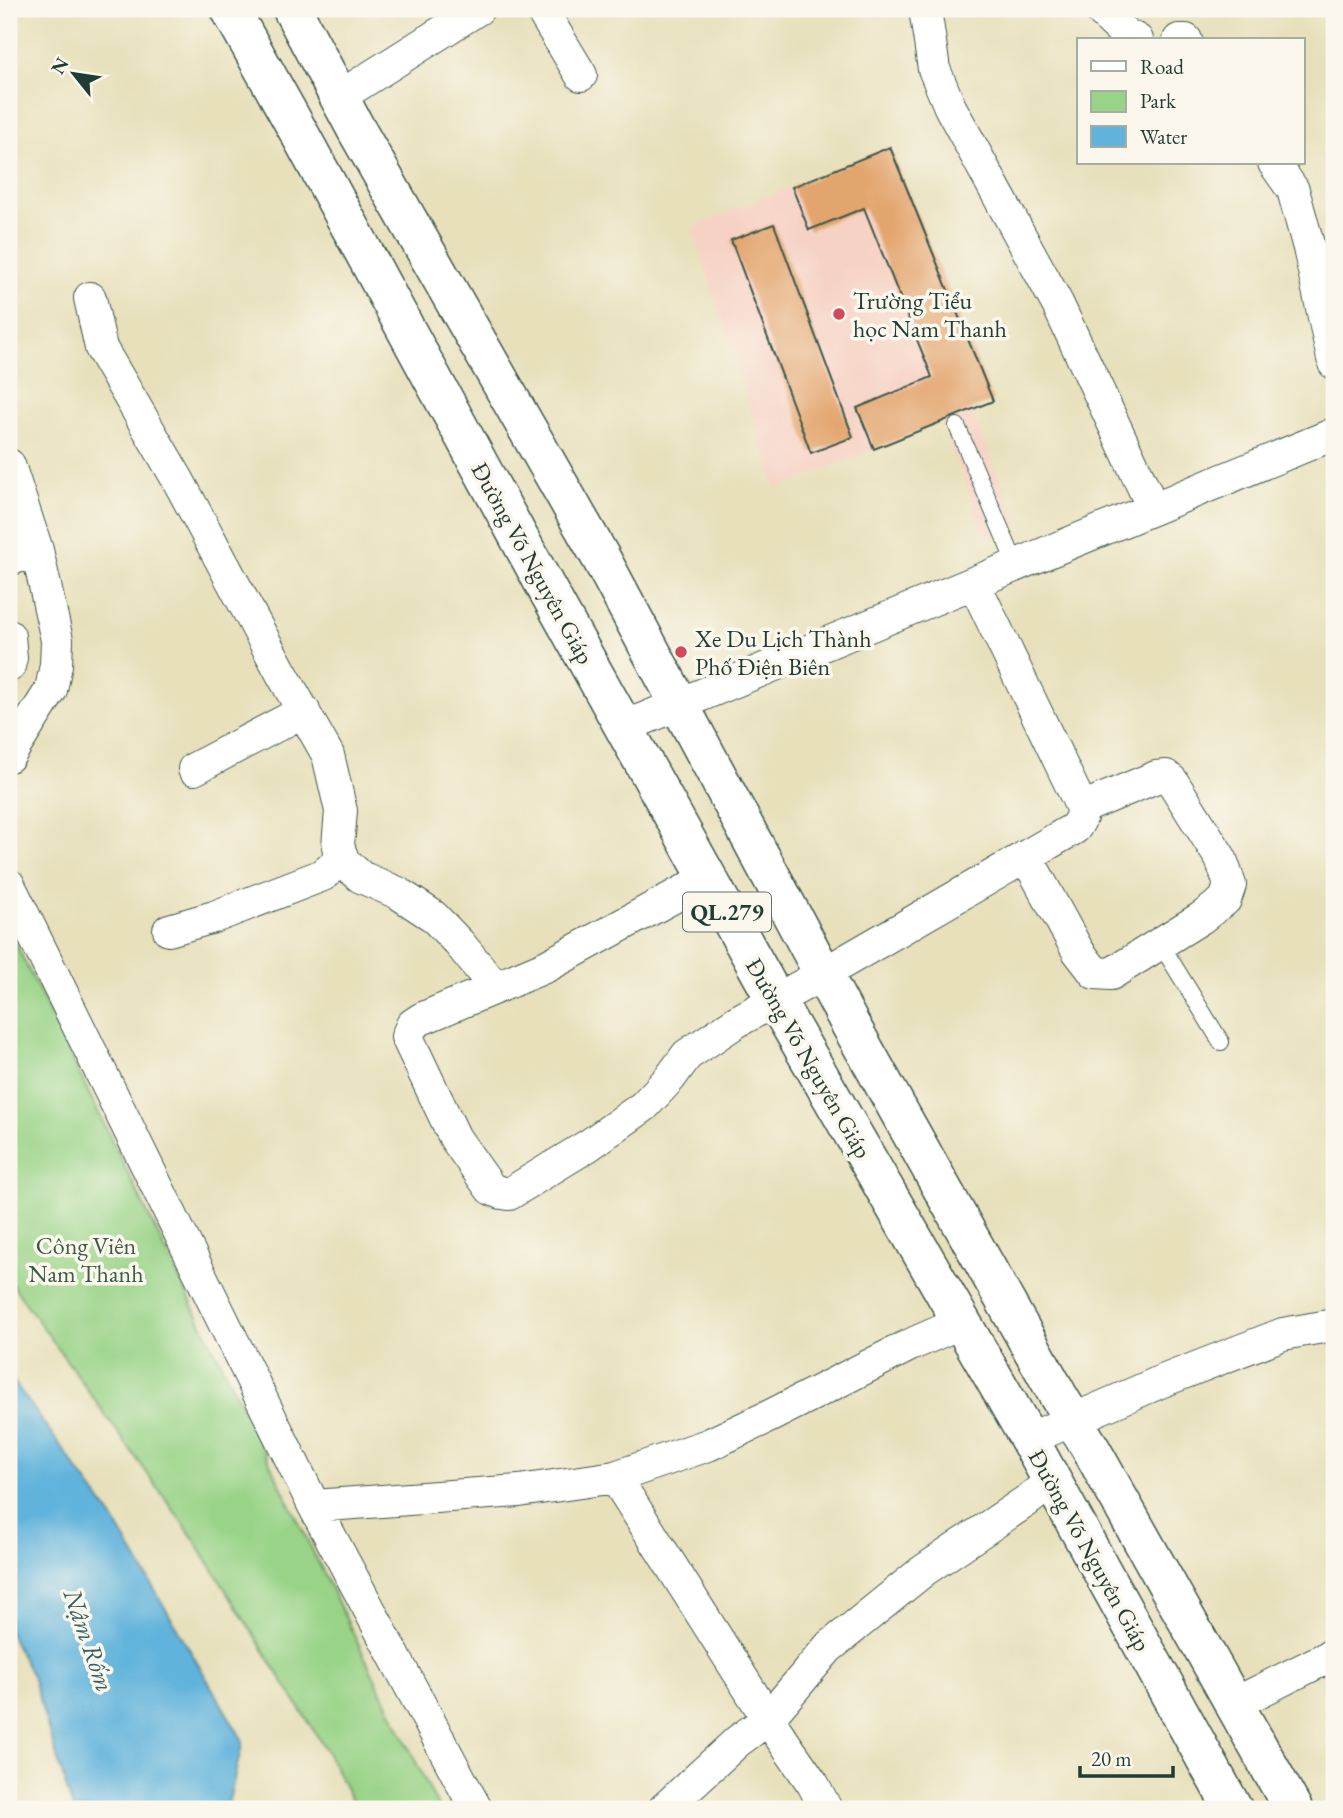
<svg xmlns="http://www.w3.org/2000/svg" width="1343" height="1818" viewBox="0 0 1343 1818" font-family="'EB Garamond',serif">
<style>
.built{fill:#f6d2c4}
.green{fill:#98d387;stroke:#5c885e;stroke-width:2}
.water{fill:#61b3dc;stroke:#407888;stroke-width:2}
.building{fill:#e3a56e}
.lines{fill:none;stroke-linecap:round;stroke-linejoin:round}
.lane-casing{stroke:#3d5548;stroke-width:18}
.street-casing{stroke:#3d5548;stroke-width:34}
.highway-casing{stroke:#3d5548;stroke-width:41}
.lane{stroke:#fff;stroke-width:16}
.street{stroke:#fff;stroke-width:32}
.highway{stroke:#fff;stroke-width:38}
.poi-dot{fill:#d1495b;stroke:#fbf7ec;stroke-width:2.5}
.labels{text-anchor:middle;dominant-baseline:central;stroke-width:7;stroke-linejoin:round;paint-order:stroke}
.shield{fill:#fbf7ec;stroke:#61756b;stroke-width:2}
.shield-label{font-size:23px;font-weight:bold;fill:#1f3d34}
.poi-label{font-size:24px;fill:#1f3d34;stroke:#fbf7ec;text-anchor:start}
.street-label{font-size:24px;fill:#1f3d34;stroke:#fbf7ec}
.park-label{font-size:24px;fill:#375b45;stroke:#fbf7ec}
.water-label{font-size:26px;font-style:italic;fill:#336066;stroke:#fbf7ec}
</style>
<rect width="100%" height="100%" fill="#fbf7ec"/>
<filter id="ink" filterUnits="userSpaceOnUse"><feTurbulence type="fractalNoise" baseFrequency=".0143" numOctaves="2"/><feDisplacementMap in="SourceGraphic" scale="14" xChannelSelector="R" yChannelSelector="G"/><feConvolveMatrix kernelMatrix="1 2 1 2 8 2 1 2 1" color-interpolation-filters="sRGB"/></filter>
<filter id="wash" filterUnits="userSpaceOnUse"><feTurbulence type="fractalNoise" baseFrequency=".00686" numOctaves="4" result="noise"/><feDisplacementMap in="SourceGraphic" scale="28" xChannelSelector="R" yChannelSelector="G"/><feGaussianBlur stdDeviation="1.57" result="paint"/><feColorMatrix in="noise" values="0 0 0 0 0 0 0 0 0 0 0 0 0 0 0 0 0 1.4 0 .05"/><feComposite in="paint" operator="in"/></filter>
<g filter="url(#wash)">
<rect width="100%" height="100%" fill="#e7e0bb"/>
<path class="built" d="M 890,147 L 993,401 L 971,410 L 1019,526 L 986,538 L 941,422 L 776,489 L 692,227 Z"/>
<path class="green" d="M 9,930 L 439,1809 L 356,1809 L 326,1750 L 192,1536 L 9,1280 Z"/>
<path class="water" d="M 9,1375 L 112,1517 L 243,1741 L 230,1796 L 225,1809 L 73,1809 L 32,1676 L 9,1632 Z"/>
<g id="blocks">
<path class="building" d="M 890,147 L 993,401 L 874,449 L 857,408 L 932,377 L 864,208 L 809,230 L 792,187 Z
M 774,224 L 853,437 L 811,453 L 731,240 Z"/>
</g>
</g>
<g filter="url(#ink)">
<use href="#blocks" fill-opacity="0" stroke="#3d5548" stroke-width="2"/>
<g class="lines">
<defs>
<path id="lane" d="M 957,426 L 1016,565
M 1160,943 L 1221,1042"/>
<path id="street" d="M 541,9 L 581,75
M 925,9 L 934,69 L 950,107 L 1058,305 L 1153,508
M 1102,12 L 1125,34 L 1137,40
M 1179,40 L 1186,40
M 339,97 L 478,9
M 1274,163 L 1293,190 L 1309,248 L 1334,363
M 90,298 L 101,348 L 178,480 L 281,672 L 328,755 L 341,811 L 338,846 L 344,862 L 361,877 L 398,893 L 433,916 L 459,943 L 495,987
M 9,465 L 37,550 L 57,640 L 56,665 L 51,690 L 9,756
M 9,560 L 37,550
M 9,636 L 11,658 L 9,666
M 624,727 L 1334,434
M 194,769 L 304,711
M 1026,856 L 1078,951 L 1095,973 L 1111,974 L 1201,918 L 1225,900 L 1230,885 L 1221,859 L 1172,781 L 1166,776 L 1156,777 L 1082,808
M 708,878 L 547,966 L 421,1019 L 412,1025 L 407,1037 L 455,1138 L 491,1189 L 502,1193 L 509,1194 L 589,1145 L 644,1106 L 670,1078 L 687,1055 L 736,1022 L 823,974 L 1075,828 L 1081,818 L 1082,808 L 974,583
M 9,885 L 314,1506 L 476,1809
M 169,930 L 214,917 L 323,875 L 335,865 L 341,854
M 1029,1439 L 1160,1382 L 1283,1334 L 1334,1325
M 615,1477 L 768,1719 L 813,1784 L 826,1809
M 314,1506 L 519,1491 L 615,1477 L 708,1445 L 770,1416 L 910,1345 L 962,1322
M 1234,1704 L 1334,1654
M 664,1809 L 738,1741 L 768,1719 L 828,1648 L 923,1571 L 1028,1500 L 1052,1481"/>
<path id="highway" d="M 230,9 L 302,138 L 543,582 L 775,999 L 1029,1439 L 1233,1809
M 292,9 L 356,129 L 601,558 L 850,1024 L 1060,1399 L 1091,1449 L 1293,1809"/>
</defs>
<use href="#lane" class="lane-casing"/>
<use href="#street" class="street-casing"/>
<use href="#highway" class="highway-casing"/>
<use href="#lane" class="lane"/>
<use href="#street" class="street"/>
<use href="#highway" class="highway"/>
</g>
</g>
<g class="poi-dot">
<circle cx="839" cy="314" r="7"/>
<circle cx="681" cy="652" r="7"/>
</g>
<g class="labels">
<rect class="shield" x="683" y="892.5" width="88" height="39" rx="5"/>
<g class="shield-label">
<text x="727" y="912">QL.279</text>
</g>
<g class="poi-label">
<text x="853" y="300">Trường Tiểu<tspan x="853" dy="28">học Nam Thanh</tspan></text>
<text x="695" y="638">Xe Du Lịch Thành<tspan x="695" dy="28">Phố Điện Biên</tspan></text>
</g>
<g class="street-label">
<text transform="translate(533 563) rotate(61)">Đường Võ Nguyên Giáp</text>
<text transform="translate(809 1058) rotate(60)">Đường Võ Nguyên Giáp</text>
<text transform="translate(1090 1550) rotate(61)">Đường Võ Nguyên Giáp</text>
</g>
<g class="park-label">
<text x="86" y="1245">Công Viên<tspan x="86" dy="28">Nam Thanh</tspan></text>
</g>
<g class="water-label">
<text transform="translate(89 1640) rotate(71)">Nậm Rốm</text>
</g>
</g>
<rect width="1343" height="1818" fill="none" stroke="#fbf7ec" stroke-width="35"/>
<rect x="1077" y="38" width="228" height="126" fill="#fbf7ec" stroke="#a3ada2" stroke-width="2"/>
<rect x="1091" y="61" width="35" height="10" fill="#ffffff" stroke="#a3ada2" stroke-width="2"/>
<text x="1140" y="74" font-size="21" fill="#1f3d34">Road</text>
<rect x="1091" y="91" width="35" height="21" fill="#98d387" stroke="#a3ada2" stroke-width="2"/>
<text x="1140" y="108" font-size="21" fill="#1f3d34">Park</text>
<rect x="1091" y="126" width="35" height="21" fill="#61b3dc" stroke="#a3ada2" stroke-width="2"/>
<text x="1140" y="144" font-size="21" fill="#1f3d34">Water</text>
<g transform="translate(74 74) rotate(300)" stroke="#fbf7ec" stroke-width="5" paint-order="stroke">
<path d="M0-5L12 26L0 18L-12 26Z" fill="#1f3d34"/>
<text y="-10" font-size="19" font-weight="bold" text-anchor="middle" fill="#1f3d34">N</text>
</g>
<path d="M1080 1766v10h93v-10" fill="none" stroke="#1f3d34" stroke-width="3.5"/>
<text x="1091" y="1766" font-size="21" fill="#1f3d34" stroke="#fbf7ec" stroke-width="5" paint-order="stroke">20 m</text>
</svg>
